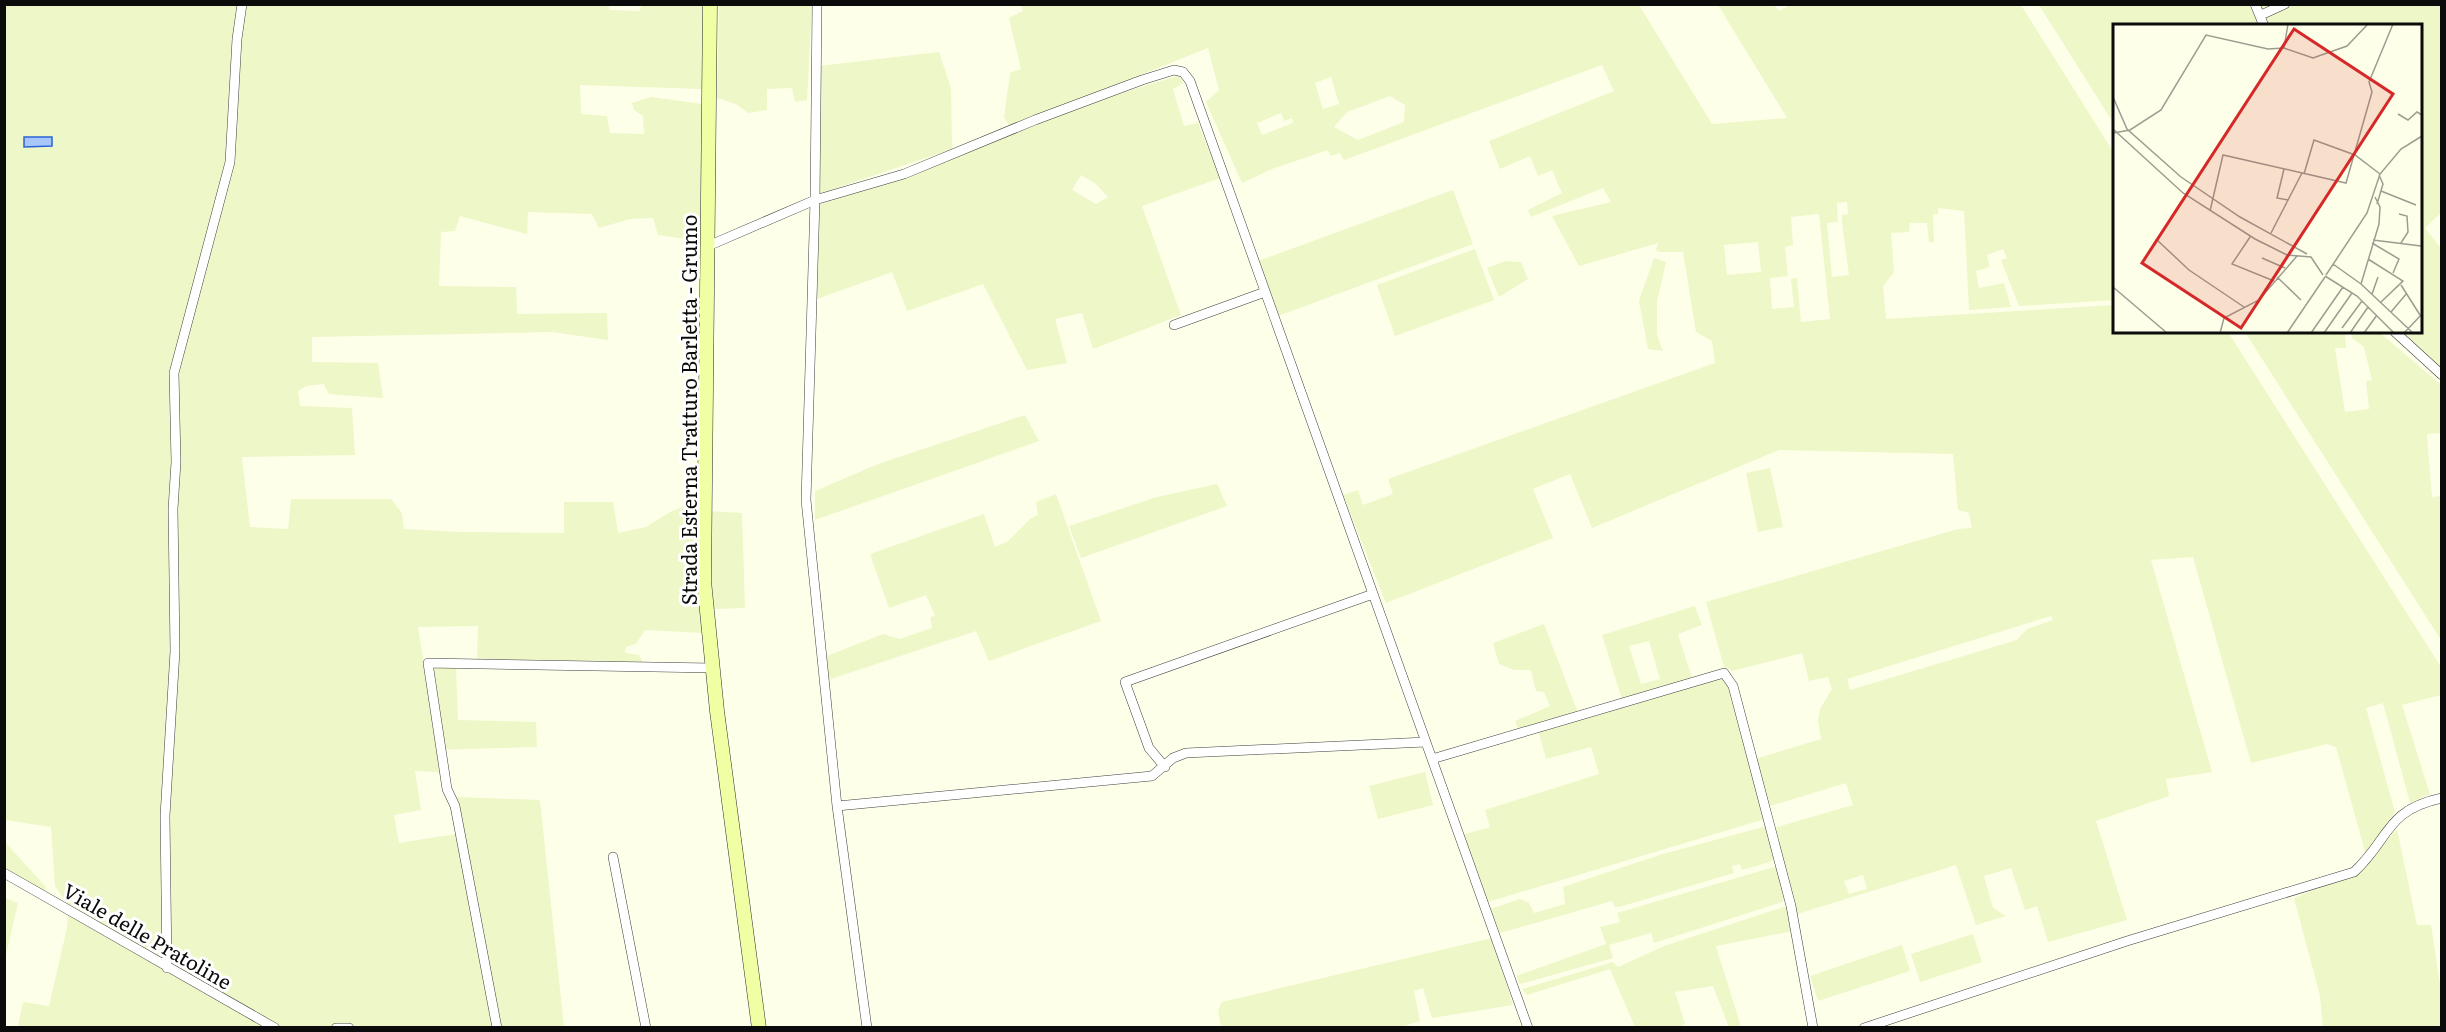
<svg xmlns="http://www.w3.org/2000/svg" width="2446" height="1032" viewBox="0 0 2446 1032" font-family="Literata,serif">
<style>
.farmland{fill:#eef7c7;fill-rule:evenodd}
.water{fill:#a9c6fb;stroke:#2b64d7;stroke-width:1.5}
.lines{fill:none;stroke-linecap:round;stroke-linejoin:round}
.street-casing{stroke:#3e3e3e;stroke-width:10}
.secondary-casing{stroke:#2d2d2d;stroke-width:15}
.street{stroke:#fff;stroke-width:9}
.secondary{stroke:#f0ffa4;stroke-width:14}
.labels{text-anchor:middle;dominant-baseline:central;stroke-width:6;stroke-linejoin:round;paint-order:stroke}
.street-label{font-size:20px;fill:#0b0b0b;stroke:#fff}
.inset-road{fill:none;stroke:#9c9d90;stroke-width:1.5}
.view{fill:#d62828;fill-opacity:0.15;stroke:#d62828;stroke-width:3}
.inset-edge{fill:none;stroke:#0b0b0b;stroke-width:3}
</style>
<rect width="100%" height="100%" fill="#fdffe9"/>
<path class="farmland" d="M 609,4 L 609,10 L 640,11 L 641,5 L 703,5 L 702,89 L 580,85 L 581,114 L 607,116 L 610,133 L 644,134 L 643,116 L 634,110 L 632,103 L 651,97 L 702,104 L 700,241 L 658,235 L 653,218 L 630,219 L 599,228 L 592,214 L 528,212 L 527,234 L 460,216 L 455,231 L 441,232 L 439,286 L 516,287 L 517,314 L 607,313 L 608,340 L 552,332 L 312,337 L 312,362 L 378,363 L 383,398 L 329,394 L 324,384 L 306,386 L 298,391 L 300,406 L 352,408 L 355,455 L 242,457 L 250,527 L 288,529 L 291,499 L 391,499 L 402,513 L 404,529 L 463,532 L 564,533 L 564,502 L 613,502 L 618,533 L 646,527 L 670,512 L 688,505 L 698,507 L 703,633 L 645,630 L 636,644 L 626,647 L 625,653 L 639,655 L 643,663 L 477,659 L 478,626 L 418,627 L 424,664 L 456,665 L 458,720 L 536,722 L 537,747 L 437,750 L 439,772 L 415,771 L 421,810 L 394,815 L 399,843 L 462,833 L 457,797 L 540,800 L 564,1027 L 18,1027 L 23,1002 L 49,1006 L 67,928 L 69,907 L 55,886 L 51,827 L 5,820 L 4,5 Z
M 1786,4 L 2021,5 L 2114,153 L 2114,300 L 2019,306 L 2001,260 L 2007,258 L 2003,249 L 1987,255 L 1990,267 L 1976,271 L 1979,288 L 2004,283 L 2011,307 L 1969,310 L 1964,211 L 1938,208 L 1938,214 L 1933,214 L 1934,242 L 1929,242 L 1927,223 L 1910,223 L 1909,232 L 1891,233 L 1894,272 L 1883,286 L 1886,319 L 2114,305 L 2114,332 L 2228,332 L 2441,667 L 2441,695 L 2402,705 L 2430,794 L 2410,803 L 2383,703 L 2366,708 L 2395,812 L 2366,855 L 2336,747 L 2327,744 L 2251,763 L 2193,557 L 2151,560 L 2212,772 L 2166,779 L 2169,796 L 2096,821 L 2127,920 L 2048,942 L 2037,906 L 2025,910 L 2011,868 L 1984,876 L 1993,908 L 2006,916 L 1976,925 L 1956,865 L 1797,914 L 1774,828 L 1853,805 L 1846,783 L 1767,807 L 1755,759 L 1821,739 L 1818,721 L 1820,709 L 1832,689 L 1828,677 L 1809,681 L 1802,653 L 1732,671 L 1724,667 L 1706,602 L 1958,529 L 1972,528 L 1969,513 L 1958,510 L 1953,454 L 1779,450 L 1592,528 L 1570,474 L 1533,489 L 1553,538 L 1386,603 L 1343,495 L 1358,490 L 1363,505 L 1393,494 L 1388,479 L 1715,363 L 1712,341 L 1696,332 L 1683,252 L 1659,252 L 1656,250 L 1658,243 L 1579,266 L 1552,216 L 1611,202 L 1603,188 L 1531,217 L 1528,210 L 1562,193 L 1552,170 L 1538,176 L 1530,156 L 1500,169 L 1489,141 L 1614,91 L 1602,65 L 1344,160 L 1340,153 L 1331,156 L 1328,150 L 1272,169 L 1242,183 L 1206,102 L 1219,90 L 1208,48 L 1010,127 L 1004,117 L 1010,73 L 1021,69 L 1009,18 L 1023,11 L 1021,5 L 1639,5 L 1712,124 L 1787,118 L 1718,5 L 1774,5 L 1779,11 L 1787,7 ZM 1331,77 L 1339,104 L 1323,109 L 1315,83 ZM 1390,96 L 1405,105 L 1404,122 L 1358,140 L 1334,127 L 1347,112 ZM 1281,113 L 1284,121 L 1292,118 L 1293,123 L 1262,135 L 1257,123 ZM 1847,202 L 1848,214 L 1842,215 L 1842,222 L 1849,275 L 1832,277 L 1827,223 L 1838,222 L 1837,203 ZM 1819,214 L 1830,319 L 1801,322 L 1797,278 L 1791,279 L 1794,307 L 1772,309 L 1770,278 L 1788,276 L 1785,247 L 1793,245 L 1791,217 ZM 1758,242 L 1761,272 L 1727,275 L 1724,245 ZM 2051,616 L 2053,620 L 2027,629 L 2017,640 L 1850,690 L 1847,679 ZM 1863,875 L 1867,889 L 1849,894 L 1844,881 Z
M 719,5 L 812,5 L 807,100 L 795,102 L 792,88 L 767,89 L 767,110 L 748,113 L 736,104 L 717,98 Z
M 2039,5 L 2249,5 L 2260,25 L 2114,26 L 2114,124 Z
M 2260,5 L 2441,5 L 2441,213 L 2425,228 L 2441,248 L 2441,376 L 2389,332 L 2420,332 L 2420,26 L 2268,25 Z
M 939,52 L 951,88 L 952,149 L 819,194 L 819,66 Z
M 1180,75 L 1183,83 L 1173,89 L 1184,126 L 1198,123 L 1220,178 L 1142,206 L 1181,315 L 1093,349 L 1082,313 L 1055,319 L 1067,363 L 1027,370 L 983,284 L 907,311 L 892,272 L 817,299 L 816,206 L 1060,112 ZM 1081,175 L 1096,184 L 1108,197 L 1096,204 L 1072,190 Z
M 1453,190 L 1473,244 L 1278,316 L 1258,261 Z
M 1475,249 L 1494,300 L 1395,336 L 1377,285 Z
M 1654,258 L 1666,262 L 1657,302 L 1657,335 L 1663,351 L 1648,349 L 1639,301 Z
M 1506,261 L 1521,262 L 1528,279 L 1499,297 L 1487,268 Z
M 2245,332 L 2345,332 L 2346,348 L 2335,348 L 2345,412 L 2369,409 L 2366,381 L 2372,380 L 2364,347 L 2352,338 L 2351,332 L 2379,332 L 2440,384 L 2441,433 L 2427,434 L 2432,497 L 2441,496 L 2441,640 Z
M 1025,415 L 1039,441 L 815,520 L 815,491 L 878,464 Z
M 1770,468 L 1783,527 L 1758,532 L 1746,473 Z
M 1217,484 L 1227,506 L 1081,558 L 1069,526 L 1157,497 Z
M 1056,494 L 1101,621 L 989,661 L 976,631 L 828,680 L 827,656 L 883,634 L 900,639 L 932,628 L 930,617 L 935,616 L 926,595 L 889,608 L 870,554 L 984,514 L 995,547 L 1007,542 L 1030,519 L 1038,515 L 1036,502 Z
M 709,511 L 742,513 L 745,608 L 712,609 Z
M 1695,606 L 1702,625 L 1678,634 L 1694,684 L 1726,675 L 1765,819 L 1488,902 L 1462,835 L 1490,827 L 1485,810 L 1599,774 L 1591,747 L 1546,759 L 1537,726 L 1519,731 L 1515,721 L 1550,706 L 1544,692 L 1536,691 L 1531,670 L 1514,670 L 1499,664 L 1493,643 L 1544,624 L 1580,718 L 1624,706 L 1602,635 ZM 1649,641 L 1660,679 L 1641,684 L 1629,646 Z
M 1425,772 L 1433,805 L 1378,819 L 1369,786 Z
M 1767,826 L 1775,857 L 1770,862 L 1742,870 L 1740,864 L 1732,866 L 1734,873 L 1619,907 L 1615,907 L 1612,901 L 1500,933 L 1490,909 L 1520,899 L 1529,903 L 1534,913 L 1565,904 L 1563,887 L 1663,854 Z
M 2397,829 L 2417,925 L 2431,925 L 2441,990 L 2441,1027 L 2323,1027 L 2320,996 L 2294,898 L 2360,871 Z
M 4,841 L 46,887 L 44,893 L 5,871 Z
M 1774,867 L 1778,868 L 1786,898 L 1782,902 L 1654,943 L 1651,933 L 1609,945 L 1613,958 L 1520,984 L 1516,976 L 1606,944 L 1600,927 L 1620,922 L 1617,913 Z
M 5,898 L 18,903 L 5,960 L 4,898 Z
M 1784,907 L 1789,908 L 1793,931 L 1716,946 L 1741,1027 L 1729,1027 L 1713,986 L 1675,992 L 1685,1024 L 1676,1028 L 1635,1027 L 1610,969 L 1527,995 L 1522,989 L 1613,962 L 1618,967 L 1664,946 Z
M 1973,934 L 1982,962 L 1920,982 L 1911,954 Z
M 1492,938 L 1513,1005 L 1432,1018 L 1423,988 L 1414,991 L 1420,1021 L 1398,1028 L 1221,1027 L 1218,1010 L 1222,1002 Z
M 1902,945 L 1910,971 L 1818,1001 L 1810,976 Z"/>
<path class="water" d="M 24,137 L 52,137 L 52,146 L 24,147 Z"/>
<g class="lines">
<defs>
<path id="street" d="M 817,4 L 815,200 L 806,500 L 837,806 L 867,1028
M 2255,4 L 2264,26
M 2261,15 L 2285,4
M 708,246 L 815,200 L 904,174 L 1035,120 L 1142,80 L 1174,70 L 1183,72 L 1190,81 L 1528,1028
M 1174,325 L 1265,292
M 2395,332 L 2442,375
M 1432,759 L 1724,673 L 1733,686 L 1791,906 L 1813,1028
M 1165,767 L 1149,748 L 1125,682 L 1373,594
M 837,806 L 1152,776 L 1173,758 L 1186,753 L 1426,742
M 613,857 L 646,1028
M 4,873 L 275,1028
M 167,968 L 165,816 L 175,651 L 173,509 L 176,462 L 174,373 L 230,162 L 237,39 L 242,4
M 336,1028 L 349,1028
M 497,1028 L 455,806 L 447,789 L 428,663 L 712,668
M 1864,1028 L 2127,941 L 2354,872 C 2390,839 2385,810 2442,798"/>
<path id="secondary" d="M 710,4 L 704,581 L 717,711 L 759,1028"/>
</defs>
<use href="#street" class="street-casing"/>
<use href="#secondary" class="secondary-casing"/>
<use href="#street" class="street"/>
<use href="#secondary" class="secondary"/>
</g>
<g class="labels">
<g class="street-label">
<text transform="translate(688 410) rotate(-90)">Strada Esterna Tratturo Barletta - Grumo</text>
<text transform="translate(148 935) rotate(30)">Viale delle Pratoline</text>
</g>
</g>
<g transform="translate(2113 24)">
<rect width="309" height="309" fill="#fdffe9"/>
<path class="inset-road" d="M 171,24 L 175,0M 0,73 L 14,105 L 68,153 L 127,193 L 194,230M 285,90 L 295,96 L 304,88 L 309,91M 0,105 L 70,169 L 142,215 L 174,231 L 198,233 L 210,251M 0,109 L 17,106 L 48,86 L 93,11 L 155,25 L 171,24 L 200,34 L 234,22 L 255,0M 171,145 L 164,174 L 175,176M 191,150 L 201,116 L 242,131 L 267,150M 268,167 L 303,181M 264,180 L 270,160 L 266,151M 97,187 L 110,131 L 233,159 L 259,68 L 256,58 L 280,0M 286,190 L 294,192 L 295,208 L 288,219M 158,209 L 189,149M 137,213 L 119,240 L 161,257M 43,215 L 76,246 L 131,283M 260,216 L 308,222M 259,219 L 286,235 L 280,249M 149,234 L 172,244M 255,235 L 290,257 L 268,278M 220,240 L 248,260 L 300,309M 213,251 L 254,189 L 267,150 L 288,125 L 309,112M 212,252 L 244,272 L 281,309M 164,253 L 188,276M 248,260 L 266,200 L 267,183 L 262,173M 288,261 L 307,291M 0,263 L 54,309M 259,270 L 265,253M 278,288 L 294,269M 229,304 L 249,277M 107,309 L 111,294 L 146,276 L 184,232M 174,309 L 212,253M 198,309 L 230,263M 211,309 L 239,269M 237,309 L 255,283M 251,309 L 264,291M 291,309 L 309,290"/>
<path class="view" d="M 181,5 L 280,70 L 128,304 L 29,239 Z"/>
<rect width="309" height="309" class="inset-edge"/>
</g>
<rect width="2446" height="1032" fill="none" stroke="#0b0b0b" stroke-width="12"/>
</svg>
